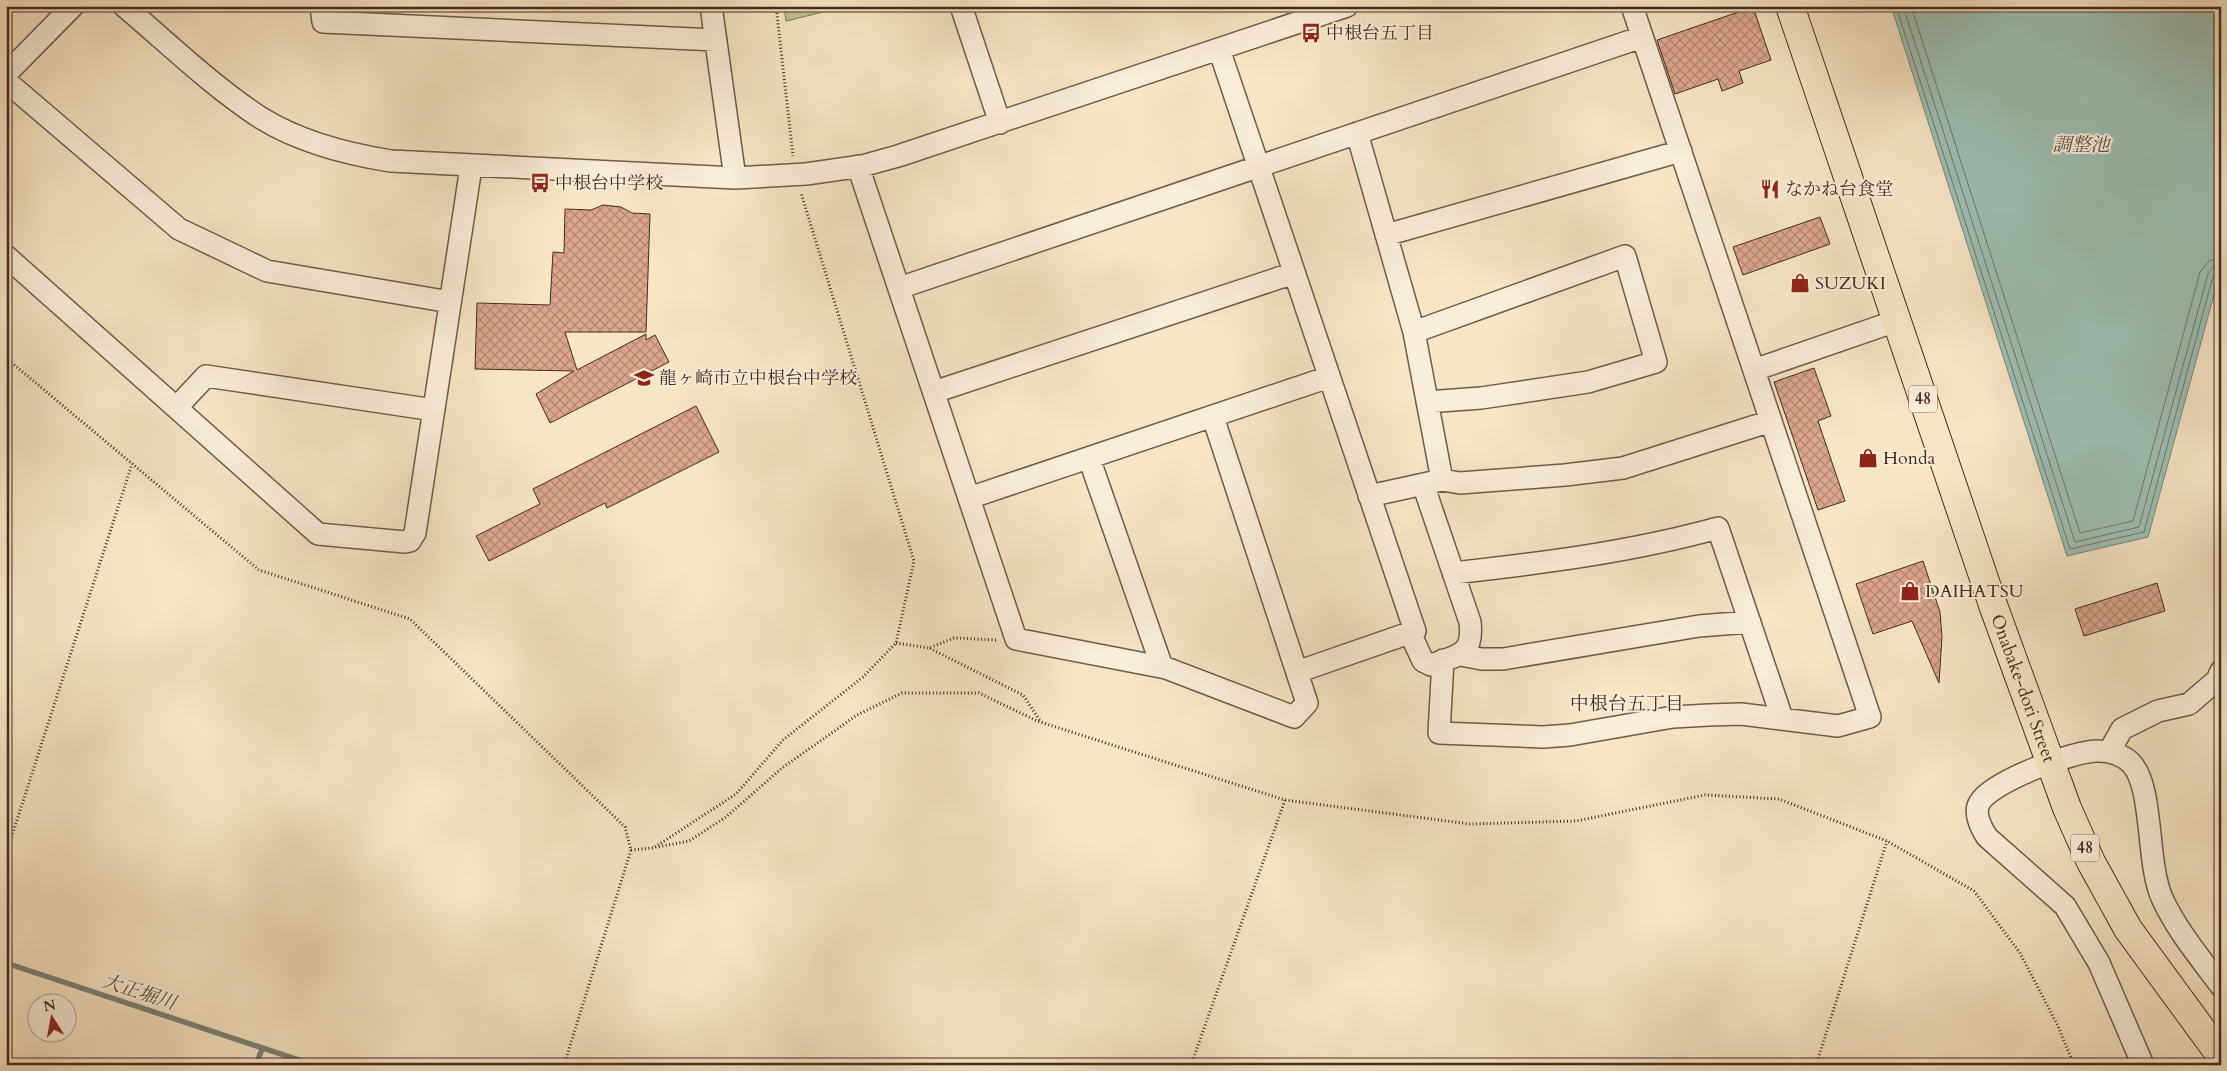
<svg xmlns="http://www.w3.org/2000/svg" width="2227" height="1071" viewBox="0 0 2227 1071" font-family="Cardo,'Noto Serif JP',serif">
<style>
.park{fill:#bfc392;stroke:#817758}
.water{fill:#9dbfb4;stroke:#798478}
.lines{fill:none;stroke-linecap:round;stroke-linejoin:round}
.shore{stroke:#70756a;stroke-width:1}
.stream{stroke:#798478;stroke-width:5.5}
.building{fill:url(#building-cross-hatch);stroke:#432b1f}
.minor-casing{stroke:#705a48;stroke-width:24}
.major-casing{stroke:#432b1f;stroke-width:30}
.path{stroke:#432b1f;stroke-width:3;stroke-dasharray:1 2.5;stroke-linecap:butt}
.minor{stroke:#faeed9;stroke-width:21}
.major{stroke:#f7e5c4;stroke-width:28}
.labels{text-anchor:middle;dominant-baseline:central;stroke-width:4;stroke-linejoin:round;paint-order:stroke}
.shield{fill:#faeed9;stroke:#7a6657;stroke-width:1}
.shield-label{font-size:16px;font-weight:bold;fill:#432b1f}
.poi-label{font-size:18px;fill:#432b1f;stroke:#faeed9;text-anchor:start}
.street-label{font-size:18px;fill:#432b1f;stroke:#faeed9}
.water-label{font-size:19px;font-style:italic;fill:#5a5044;stroke:#faeed9}
.neighbourhood-label{font-size:19px;fill:#432b1f;stroke:#faeed9}
</style>
<defs>
<pattern id="building-cross-hatch" width="8" height="8" patternUnits="userSpaceOnUse" patternTransform="scale(1.25)"><rect width="8" height="8" fill="#dca68d"/><path d="M0 0l8 8M0 8l8-8" fill="none" stroke="#b48773"/></pattern>
</defs>
<rect width="100%" height="100%" fill="#f7e5c4"/>
<filter id="stains"><feTurbulence type="fractalNoise" baseFrequency=".004" numOctaves="4"/><feColorMatrix values="0 0 0 0 .2 0 0 0 0 .09 0 0 0 0 .02 0 0 0 .5 -.17"/></filter>
<radialGradient id="worn" r=".72"><stop offset=".6" stop-color="#630" stop-opacity="0"/><stop offset="1" stop-color="#630" stop-opacity=".3"/></radialGradient>
<path class="park" d="M 784,6 L 848,6 L 786,21 Z"/>
<path class="water" d="M 1891,6 L 2221,6 L 2221,269 L 2148,537 L 2067,556 Z"/>
<g class="lines">
<path class="shore" d="M 1896,6 L 2070,549 L 2144,532 L 2213,276 L 2216,273 L 2221,272
M 1903,6 L 2075,542 L 2139,527 L 2208,274 L 2213,267 L 2221,266
M 1911,6 L 2080,533 L 2133,521 L 2200,272 L 2209,261 L 2221,258"/>
<path class="stream" d="M 6,963 L 314,1065
M 256,1065 L 262,1049"/>
</g>
<path class="building" d="M 1753,7 L 1771,60 L 1739,71 L 1743,83 L 1722,91 L 1718,79 L 1675,94 L 1657,40 Z
M 603,205 L 621,207 L 632,213 L 650,214 L 646,332 L 565,332 L 577,370 L 646,334 L 646,340 L 655,335 L 669,362 L 550,423 L 536,394 L 574,371 L 475,369 L 477,303 L 550,305 L 553,252 L 564,253 L 565,209 L 591,210 Z
M 1820,217 L 1830,244 L 1743,275 L 1733,247 Z
M 1814,368 L 1831,416 L 1818,421 L 1845,501 L 1818,510 L 1774,382 Z
M 696,406 L 719,452 L 607,508 L 605,503 L 489,561 L 476,536 L 540,504 L 533,489 Z
M 1923,561 L 1940,612 L 1942,637 L 1939,683 L 1912,621 L 1873,634 L 1856,584 Z
M 2157,583 L 2165,611 L 2084,636 L 2075,609 Z"/>
<g class="lines">
<defs>
<path id="minor" d="M 124,6 C 169,44 212,86 261,118 C 300,142 346,154 391,161 L 735,178 L 806,174 L 862,166 L 898,156 L 1347,6
M 321,6 L 323,22 L 716,40
M 711,6 L 735,178
M 961,6 L 1000,123
M 1219,49 L 1415,631 L 1297,672
M 6,74 L 73,6
M 6,81 L 179,229 L 267,271 L 450,302
M 1357,133 L 1414,332 L 1442,480
M 858,166 L 1016,639 L 1166,668 L 1294,717 L 1307,703 L 1213,417
M 1386,235 L 1681,151
M 6,256 L 318,534 L 405,542 L 410,541 L 415,533 L 471,167
M 899,288 L 1642,37
M 1414,332 L 1625,256 L 1656,362 L 1588,382 L 1481,398 L 1427,402
M 1754,370 L 1896,321
M 934,392 L 1294,273
M 177,407 L 206,376 L 434,410
M 1089,458 L 1162,667
M 1369,496 L 1442,480 L 1460,483 L 1565,475 L 1623,468 L 1771,421
M 969,498 L 1329,377
M 1453,573 C 1543,563 1631,552 1718,528 L 1782,718
M 1410,633 L 1423,661 L 1431,665 C 1457,655 1474,656 1470,622 L 1423,484
M 1461,655 L 1482,659 L 1503,659 L 1699,626 L 1750,622
M 1443,660 L 1439,733 L 1543,737 L 1570,735 L 1673,717 L 1709,715 L 1741,714 L 1838,726 L 1870,717 L 1632,6
M 2109,752 L 2122,729 L 2158,711 L 2189,704 L 2217,680 L 2221,671
M 2143,1065 L 2099,963 L 2065,906 L 1987,837 C 1981,828 1973,812 1980,802 C 1993,781 2075,750 2099,751 C 2110,751 2123,755 2131,763 C 2154,787 2146,862 2162,898 C 2176,929 2200,958 2221,986"/>
<g id="major">
<path id="s1" d="M 1790,6 L 1993,605 L 2067,808 L 2091,862 L 2128,929 L 2221,1056"/>
</g>
</defs>
<use href="#minor" class="minor-casing"/>
<use href="#major" class="major-casing"/>
<path class="path" d="M 776,6 L 793,156
M 6,358 L 259,570 L 410,619 L 625,827 L 631,850 L 564,1065
M 996,640 L 954,638 L 929,648 L 1023,695 L 1041,722
M 896,643 L 929,648
M 655,847 L 736,794 L 783,740 L 863,677 L 896,643 L 914,561 L 801,193
M 631,850 L 652,848 L 689,841 L 726,817 L 782,768 L 857,715 L 902,693 L 979,693 L 1037,721 L 1285,800 L 1470,824 L 1576,821 L 1705,795 L 1779,799 L 1887,841 L 1974,891 L 2020,953 L 2058,1026 L 2074,1065
M 6,854 L 132,464
M 1191,1065 L 1285,800
M 1816,1065 L 1887,841"/>
<use href="#minor" class="minor"/>
<use href="#major" class="major"/>
</g>
<defs>
<symbol id="bus-bare" viewBox="-9 -9 18 18"><path d="M-5-6H5V4H4V6H2V4H-2V6H-4V4H-5ZM-3.5-4V0h7V-4ZM-3.5 1.2v1.5H-2V1.2ZM2 1.2v1.5H3.5V1.2Z" fill="#8f2418" stroke="#faeed9" stroke-width="2.5" paint-order="stroke"/></symbol>
<symbol id="restaurant-bare" viewBox="-9 -9 18 18"><path d="M-5-6h1v4h1v-4h1v4h1v-4h1v5L-1.5 .5V6h-2V.5L-5-1ZM5-6V6H3V1.5H1.5Q1.5-4 5-6Z" fill="#8f2418" stroke="#faeed9" stroke-width="2.5" paint-order="stroke"/></symbol>
<symbol id="shop-bare" viewBox="-9 -9 18 18"><path d="M-5-2.5h2.3a2.7 3.5 0 0 1 5.4 0H5L5.5 6h-11ZM-1.5-2.5h3a1.5 2.3 0 0 0-3 0Z" fill="#8f2418" stroke="#faeed9" stroke-width="2.5" paint-order="stroke"/></symbol>
<symbol id="school-bare" viewBox="-9 -9 18 18"><path d="M0-5L7-2L0 1L-7-2ZM-4 1L0 2.5L4 1V4Q0 6-4 4Z" fill="#8f2418" stroke="#faeed9" stroke-width="2.5" paint-order="stroke"/></symbol>
</defs>
<g fill-rule="evenodd">
<use href="#bus-bare" x="1297" y="19" width="28" height="28"/>
<use href="#bus-bare" x="526" y="169" width="28" height="28"/>
<use href="#restaurant-bare" x="1756" y="175" width="28" height="28"/>
<use href="#shop-bare" x="1786" y="269" width="28" height="28"/>
<use href="#school-bare" x="630" y="364" width="28" height="28"/>
<use href="#shop-bare" x="1854" y="444" width="28" height="28"/>
<use href="#shop-bare" x="1896" y="577" width="28" height="28"/>
</g>
<g class="labels">
<g class="shield">
<rect x="1909" y="385.5" width="28" height="27" rx="4"/>
<rect x="2071" y="834.5" width="28" height="27" rx="4"/>
</g>
<g class="shield-label">
<text x="1923" y="399">48</text>
<text x="2085" y="848">48</text>
</g>
<g class="poi-label">
<text x="1326" y="33">中根台五丁目</text>
<text x="555" y="183">中根台中学校</text>
<text x="1785" y="189">なかね台食堂</text>
<text x="1815" y="283">SUZUKI</text>
<text x="659" y="378">龍ヶ崎市立中根台中学校</text>
<text x="1883" y="458">Honda</text>
<text x="1925" y="591">DAIHATSU</text>
</g>
<g class="street-label">
<text stroke="none"><textPath href="#s1" startOffset="721">Onabake-dori Street</textPath></text>
</g>
<g class="water-label">
<text x="2081" y="145">調整池</text>
<text transform="translate(139 992) rotate(18)">大正堀川</text>
</g>
<g class="neighbourhood-label">
<text x="1627" y="704">中根台五丁目</text>
</g>
</g>
<rect width="2227" height="1071" fill="none" stroke="#f7e5c4" stroke-width="25"/>
<rect x="8" y="8" width="2212" height="1056" fill="none" stroke="#432b1f" stroke-width="2.5"/>
<rect x="12" y="12" width="2202" height="1046" fill="none" stroke="#432b1f"/>
<g transform="translate(52 1018) rotate(349)"><circle r="24" fill="#faeed9" stroke="#b1a08f"/>
<path d="M0-4L9 19L0 12L-9 19Z" fill="#8f2418"/>
<text y="-8" font-size="14" font-weight="bold" text-anchor="middle" fill="#432b1f">N</text>
</g>
<rect width="100%" height="100%" filter="url(#stains)"/>
<rect width="100%" height="100%" fill="url(#worn)"/>
</svg>
